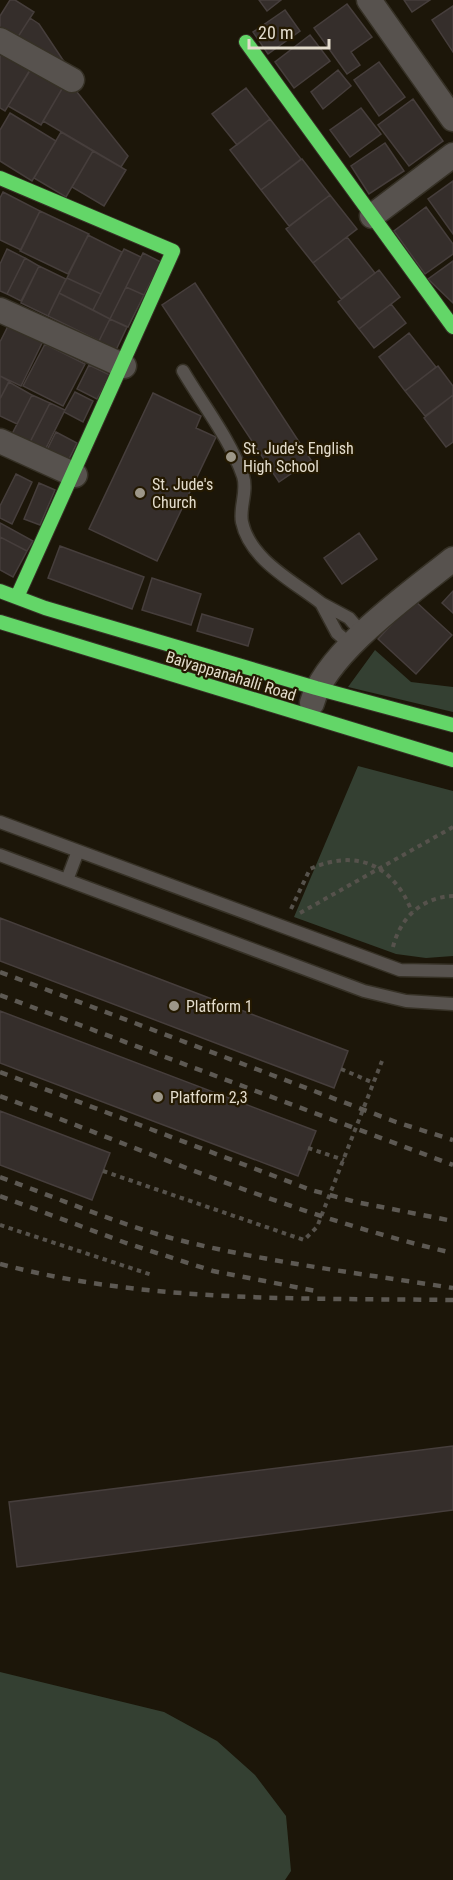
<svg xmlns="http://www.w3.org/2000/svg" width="453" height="1880" viewBox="0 0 453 1880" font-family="'Roboto Condensed',sans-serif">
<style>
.green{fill:#344032}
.building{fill:#352e2b;stroke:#463e3c;stroke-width:1.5}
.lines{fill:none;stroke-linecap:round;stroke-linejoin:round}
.lane-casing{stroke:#363126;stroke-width:15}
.street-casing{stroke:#363126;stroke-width:27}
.fast-casing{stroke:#363126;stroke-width:16}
.path{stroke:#56524c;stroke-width:4;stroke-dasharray:4.5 4.5;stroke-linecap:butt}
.lane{stroke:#57524e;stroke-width:12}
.street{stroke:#57524e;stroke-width:24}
.fast{stroke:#63d668;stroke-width:14}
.rail{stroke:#5d5953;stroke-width:4.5;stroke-dasharray:8 8;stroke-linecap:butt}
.poi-dot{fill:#9d9788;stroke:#241901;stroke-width:2}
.labels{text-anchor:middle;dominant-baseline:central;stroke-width:4.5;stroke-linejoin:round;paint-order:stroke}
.poi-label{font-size:16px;fill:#e3dccc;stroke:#241901;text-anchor:start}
.street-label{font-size:16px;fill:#e3dccc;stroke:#241901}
</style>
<rect width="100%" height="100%" fill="#1c1609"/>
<path class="green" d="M 375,650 L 411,682 L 453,687 L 453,712 L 348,687 Z
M 358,766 L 453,791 L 453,956 L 426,958 L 396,954 L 294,917 Z
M 0,1672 L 164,1712 L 217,1741 L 255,1775 L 286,1816 L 291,1871 L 285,1880 L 0,1880 Z"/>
<path class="building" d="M 10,0 L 15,0 L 34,12 L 16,40 L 0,30 L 0,16 Z
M 259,0 L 281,0 L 267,11 Z
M 404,0 L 430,0 L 412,12 Z
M 347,4 L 372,37 L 351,52 L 360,65 L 347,74 L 314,28 Z
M 453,6 L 453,52 L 432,20 Z
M 285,10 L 300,31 L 268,54 L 253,32 Z
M 30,18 L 39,24 L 65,63 L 16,40 Z
M 310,35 L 330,61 L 294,88 L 275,62 Z
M 0,50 L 31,69 L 5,111 L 0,108 Z
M 379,62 L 405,97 L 379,116 L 354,80 Z
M 34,63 L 66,82 L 41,125 L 8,106 Z
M 338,70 L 351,86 L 323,109 L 311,92 Z
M 66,82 L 73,87 L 128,156 L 121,167 L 43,121 Z
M 246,88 L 270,119 L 237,145 L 212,114 Z
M 413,99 L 443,141 L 409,166 L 378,125 Z
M 361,108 L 381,134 L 350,157 L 330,130 Z
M 10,113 L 56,141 L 32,181 L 0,161 L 0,130 Z
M 270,119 L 301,159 L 261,190 L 230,150 Z
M 61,132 L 93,151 L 66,197 L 34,178 Z
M 385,143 L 404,171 L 369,194 L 351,166 Z
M 93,151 L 126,170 L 104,206 L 72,187 Z
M 302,159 L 330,195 L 289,226 L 261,190 Z
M 453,181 L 453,234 L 428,199 Z
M 3,192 L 40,211 L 21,250 L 0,240 L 0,198 Z
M 330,195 L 357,229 L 313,263 L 286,229 Z
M 426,207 L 453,244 L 453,254 L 425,274 L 394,231 Z
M 40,211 L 89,234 L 68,274 L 20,251 Z
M 88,235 L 122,252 L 101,294 L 67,278 Z
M 347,237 L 375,273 L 341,299 L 313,263 Z
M 7,249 L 25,258 L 7,294 L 0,291 L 0,264 Z
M 124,249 L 141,257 L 110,319 L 93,310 Z
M 143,253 L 161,262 L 144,295 L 126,287 Z
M 25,258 L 39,266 L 21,301 L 7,294 Z
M 453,261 L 453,303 L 428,279 Z
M 39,266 L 66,279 L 48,316 L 21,303 Z
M 379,270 L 400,297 L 359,329 L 338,302 Z
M 67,278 L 101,294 L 93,310 L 59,293 Z
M 195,283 L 311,460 L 279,482 L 162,305 Z
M 126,287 L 144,295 L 128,327 L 110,319 Z
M 59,293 L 110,319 L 99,341 L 48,316 Z
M 391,304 L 406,323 L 374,348 L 359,329 Z
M 110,319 L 127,327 L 116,350 L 99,341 Z
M 9,324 L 43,341 L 21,386 L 0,376 L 0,342 Z
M 409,333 L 436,367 L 405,391 L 379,357 Z
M 45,344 L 85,364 L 63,406 L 23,386 Z
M 89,365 L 110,375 L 97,399 L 77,389 Z
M 438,366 L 453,386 L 453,395 L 425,416 L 405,391 Z
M 0,376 L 9,381 L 0,399 Z
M 9,382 L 32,395 L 17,424 L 0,416 L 0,399 Z
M 75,392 L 93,401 L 83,422 L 64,412 Z
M 153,393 L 201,416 L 196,428 L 216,437 L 157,561 L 89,529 Z
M 32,395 L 50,403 L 28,446 L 10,438 Z
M 453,395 L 453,442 L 446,447 L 424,418 Z
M 50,403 L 65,410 L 43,454 L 28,446 Z
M 56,432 L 77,443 L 66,465 L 45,454 Z
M 16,474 L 32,482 L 12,524 L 0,518 L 0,506 Z
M 39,483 L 55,490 L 40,525 L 24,519 Z
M 0,523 L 33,541 L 27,551 L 0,537 Z
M 359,533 L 377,559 L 342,584 L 324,558 Z
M 0,537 L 27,551 L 13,577 L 0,570 Z
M 60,546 L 144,577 L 132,609 L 48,578 Z
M 152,578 L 201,594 L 191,625 L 142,610 Z
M 453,591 L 453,613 L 442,603 Z
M 414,600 L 452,635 L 416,674 L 378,639 Z
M 202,614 L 253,629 L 248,646 L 197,631 Z
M 0,918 L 348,1051 L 334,1088 L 0,961 Z
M 0,1011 L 316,1131 L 298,1176 L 0,1063 Z
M 0,1111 L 110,1153 L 92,1200 L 0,1165 Z
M 453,1446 L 453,1510 L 17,1567 L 9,1502 Z"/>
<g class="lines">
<defs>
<path id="lane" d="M 183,371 C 203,405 230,439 243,476 C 248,491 239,508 242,522 C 250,560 293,581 321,603
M 351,645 L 337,633 L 321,603 L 349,618 L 362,633
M 0,822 L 400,970 L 453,971
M 0,855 L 364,991 L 406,1001 L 453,1004
M 67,880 L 78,851"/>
<path id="street" d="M 369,0 L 453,119
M 0,40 L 72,80
M 372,216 L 453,155
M 0,310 L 124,366
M 0,441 L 75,475
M 312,703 C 326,652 412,592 453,559"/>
<path id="fast" d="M 246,42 L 453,327
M 0,178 L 173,251 L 17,597
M 0,591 L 45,608 L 316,688 L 453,725
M 0,622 L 453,760"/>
</defs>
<use href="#lane" class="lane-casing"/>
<use href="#street" class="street-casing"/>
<use href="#fast" class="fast-casing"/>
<path class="path" d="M 291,909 L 310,869 C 356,848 394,865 412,912
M 300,913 L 453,827
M 393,947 C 400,918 422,897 453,896
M 341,1069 L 374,1083
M 308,1148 L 344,1160
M 103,1171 L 304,1240 L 317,1227 L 382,1061
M 0,1225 L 152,1275"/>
<use href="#lane" class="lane"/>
<use href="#street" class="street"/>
<use href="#fast" class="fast"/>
<path class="rail" d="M 0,972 L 396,1122 L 453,1140
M 0,995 L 453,1165
M 0,1072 L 311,1190 L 356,1202 L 453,1221
M 0,1096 C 149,1152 297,1217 453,1253
M 0,1177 C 57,1198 113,1222 171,1238 C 264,1262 358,1273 453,1288
M 0,1196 L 126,1243 L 213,1271 L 321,1292
M 0,1264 C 148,1303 301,1298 453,1300"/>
</g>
<g class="poi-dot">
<circle cx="231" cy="457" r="6"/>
<circle cx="140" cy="493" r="6"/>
<circle cx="174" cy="1006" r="6"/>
<circle cx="158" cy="1097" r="6"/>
</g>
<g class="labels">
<g class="poi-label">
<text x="243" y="448">St. Jude's English<tspan x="243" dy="18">High School</tspan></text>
<text x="152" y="484">St. Jude's<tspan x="152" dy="18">Church</tspan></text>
<text x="186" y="1006">Platform 1</text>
<text x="170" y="1097">Platform 2,3</text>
</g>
<g class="street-label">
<text transform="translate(231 676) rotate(17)">Baiyappanahalli Road</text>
</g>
</g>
<path d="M249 39v9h80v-9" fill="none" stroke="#e3dccc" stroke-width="3"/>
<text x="258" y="39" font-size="18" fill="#e3dccc" stroke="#241901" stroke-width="4.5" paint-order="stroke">20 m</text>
</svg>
